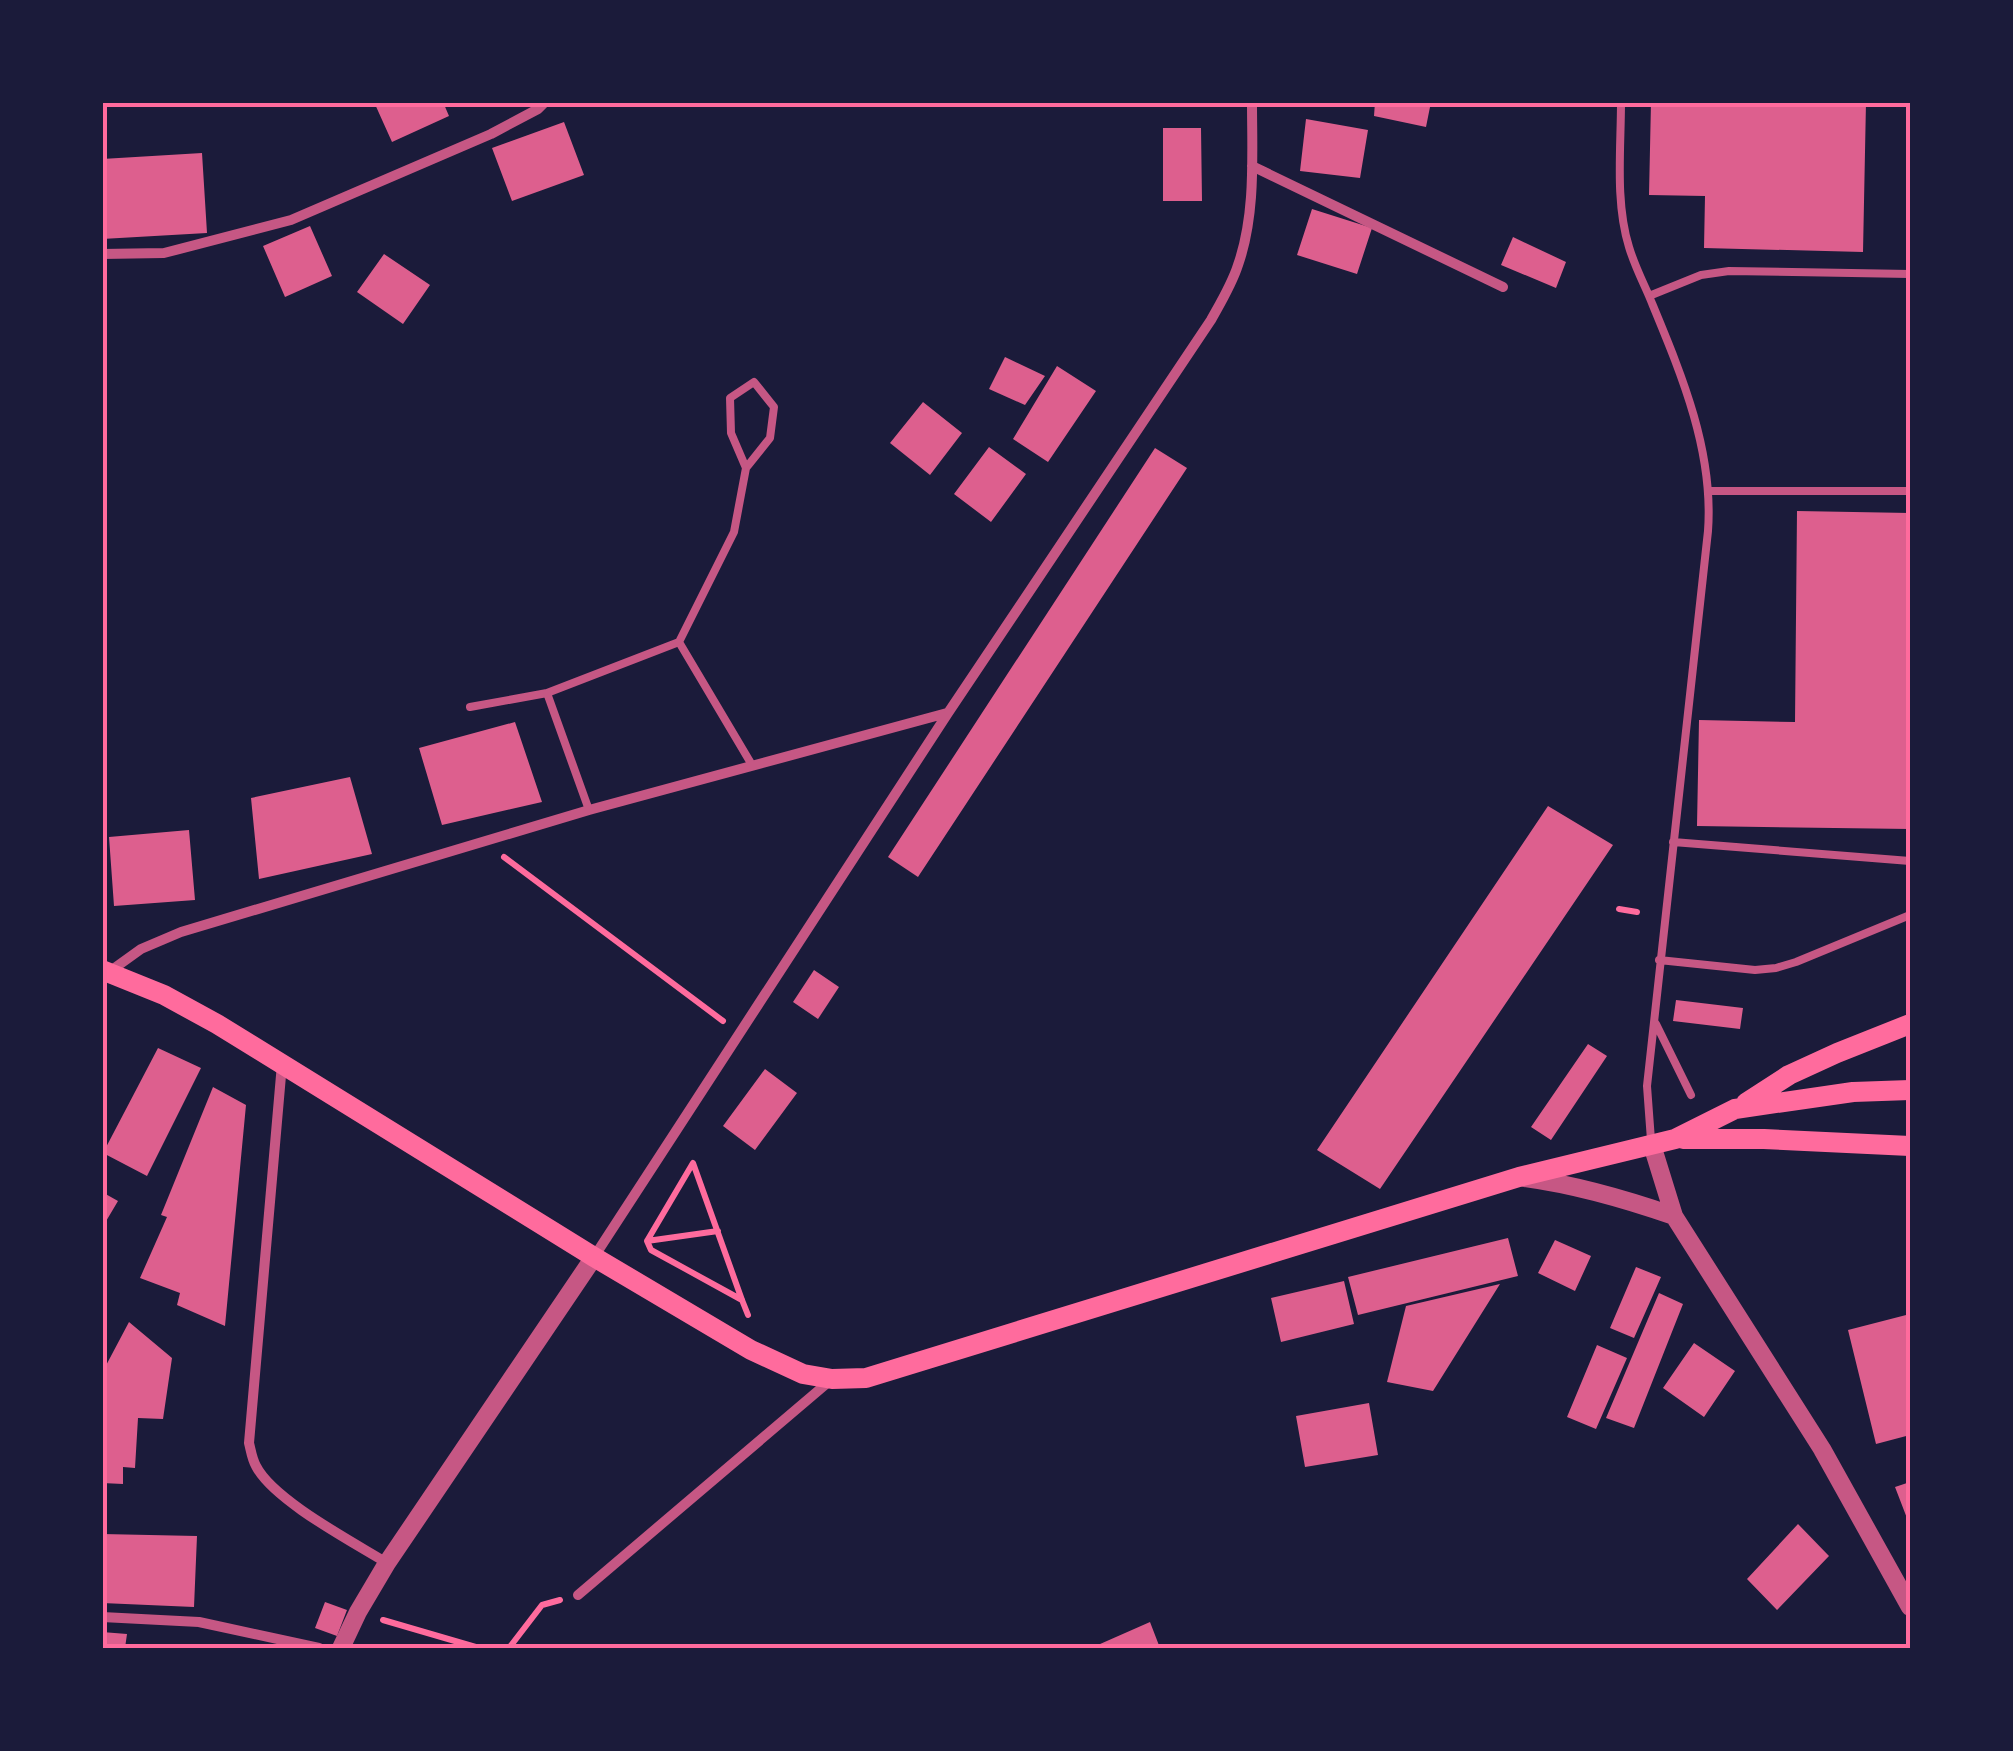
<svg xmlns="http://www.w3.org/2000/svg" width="2013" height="1751" viewBox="0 0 2013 1751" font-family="Ubuntu,sans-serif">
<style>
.building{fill:#dd5f8e}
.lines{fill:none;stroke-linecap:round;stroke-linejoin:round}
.path{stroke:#ff6b9d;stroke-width:6}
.service{stroke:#c65784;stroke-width:8}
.minor{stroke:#c65784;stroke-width:10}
.tertiary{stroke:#c65784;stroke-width:18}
.secondary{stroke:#ff6b9d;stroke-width:20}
.neatline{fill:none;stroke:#ff6b9d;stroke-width:4}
</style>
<rect width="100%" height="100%" fill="#1b1b3a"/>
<path class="building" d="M 374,102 L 443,102 L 449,116 L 392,142 Z
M 1375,102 L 1431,102 L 1426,127 L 1374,116 Z
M 1651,102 L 1866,102 L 1863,252 L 1704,248 L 1705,196 L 1649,195 Z
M 1306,119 L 1368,130 L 1360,178 L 1300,171 Z
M 564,122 L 584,175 L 512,201 L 492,148 Z
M 1163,128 L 1201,128 L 1202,201 L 1163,201 Z
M 202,153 L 207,233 L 102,239 L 102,159 Z
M 1312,209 L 1372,228 L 1357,274 L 1297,255 Z
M 310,226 L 332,276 L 285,297 L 263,246 Z
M 1513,237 L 1566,262 L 1556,288 L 1501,265 Z
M 384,254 L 430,285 L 403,324 L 357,292 Z
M 1005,357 L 1045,376 L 1025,405 L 989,389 Z
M 1057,366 L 1096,391 L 1048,462 L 1013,439 Z
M 923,402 L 962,433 L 930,475 L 890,443 Z
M 989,447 L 1026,474 L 991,522 L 954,494 Z
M 1155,448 L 1187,468 L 918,877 L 888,857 Z
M 1797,511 L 1910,513 L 1910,829 L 1697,826 L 1699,720 L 1795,722 Z
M 515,722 L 542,802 L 442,825 L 419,748 Z
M 350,777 L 372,854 L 259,879 L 251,798 Z
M 1548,806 L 1613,845 L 1380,1189 L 1317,1150 Z
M 189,830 L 195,900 L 114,906 L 109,837 Z
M 814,970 L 839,987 L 818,1019 L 793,1002 Z
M 1676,1000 L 1743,1008 L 1740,1029 L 1673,1021 Z
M 1588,1044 L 1607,1056 L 1551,1140 L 1531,1127 Z
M 158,1048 L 201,1068 L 147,1176 L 103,1153 Z
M 765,1069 L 797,1093 L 755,1150 L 723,1126 Z
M 213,1087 L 246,1105 L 225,1326 L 177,1305 L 180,1293 L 140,1278 L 167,1217 L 161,1215 Z
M 102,1192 L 118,1201 L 102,1228 Z
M 1508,1238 L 1518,1276 L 1358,1315 L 1348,1277 Z
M 1555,1240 L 1591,1256 L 1575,1291 L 1538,1273 Z
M 1636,1267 L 1661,1277 L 1634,1338 L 1610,1328 Z
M 1344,1281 L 1354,1324 L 1281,1342 L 1271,1298 Z
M 1500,1284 L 1433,1391 L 1387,1382 L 1406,1306 Z
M 1659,1293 L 1683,1304 L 1634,1428 L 1606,1418 Z
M 1910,1314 L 1910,1435 L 1876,1444 L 1848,1330 Z
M 129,1322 L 172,1358 L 163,1419 L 138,1418 L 135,1468 L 123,1467 L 123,1484 L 102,1483 L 102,1373 Z
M 1694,1343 L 1735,1371 L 1704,1417 L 1663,1388 Z
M 1597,1345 L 1627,1358 L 1596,1429 L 1567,1417 Z
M 1369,1403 L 1378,1455 L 1305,1467 L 1296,1416 Z
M 1910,1482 L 1910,1526 L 1895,1487 Z
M 1798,1524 L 1829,1556 L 1777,1610 L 1747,1579 Z
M 102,1534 L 197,1536 L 194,1607 L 102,1603 Z
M 325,1602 L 347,1610 L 337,1636 L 315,1628 Z
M 1150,1622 L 1160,1648 L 1091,1648 Z
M 102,1632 L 127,1634 L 125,1648 L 102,1648 Z"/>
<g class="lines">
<path class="path" d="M 504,857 L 723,1021
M 1619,909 L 1637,912
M 647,1241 L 718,1231
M 742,1300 L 651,1250 L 647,1241 L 693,1163 L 742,1300 L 748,1315
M 383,1620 L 479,1648
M 509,1648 L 542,1605 L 560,1600"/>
<path class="service" d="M 1621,102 C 1621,149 1615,202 1629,247 C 1634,264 1642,280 1649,296 C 1680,371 1714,449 1708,531 L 1647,1086 L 1651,1140
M 1649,296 L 1701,275 L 1729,271 L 1910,274
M 1709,491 L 1910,491
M 679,642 L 752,765
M 547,693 L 589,810
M 470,707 L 547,693 L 679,642 L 734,532 L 746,468 L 770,438 L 774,407 L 754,382 L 730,398 L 731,433 L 746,468
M 1673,842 L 1910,861
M 1659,960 L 1755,970 L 1776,968 L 1796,962 L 1910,915
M 1656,1024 L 1691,1095"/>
<path class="minor" d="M 1252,166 L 1503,287
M 102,254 L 164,253 L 291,220 L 491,134 L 538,109 L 545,102
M 109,972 L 141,949 L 181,932 L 589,810 L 947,713
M 282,1064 L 249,1443 C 251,1451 252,1459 256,1466 C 273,1500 353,1542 387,1563
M 594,1257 L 948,713 L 1211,320 C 1221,302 1232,284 1238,265 C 1256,214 1252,155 1252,102
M 578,1595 L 832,1379
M 102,1617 L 199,1622 L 319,1648"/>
<path class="tertiary" d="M 1652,1145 L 1674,1216 L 1822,1449 L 1910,1607
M 1525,1178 C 1577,1185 1625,1199 1674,1216
M 341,1648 L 358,1612 L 387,1563 L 594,1257"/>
<path class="secondary" d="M 102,970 L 164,995 L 217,1024 L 594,1257 L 751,1350 L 803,1374 L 832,1379 L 866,1378 L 1519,1177 L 1675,1139 L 1735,1109 L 1853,1092 L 1910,1090
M 1746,1103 L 1789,1075 L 1837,1053 L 1910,1024
M 1683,1139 L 1764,1139 L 1910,1146"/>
</g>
<rect width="2013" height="1751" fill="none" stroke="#1b1b3a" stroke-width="210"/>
<rect x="105" y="105" width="1803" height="1541" class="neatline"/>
</svg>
